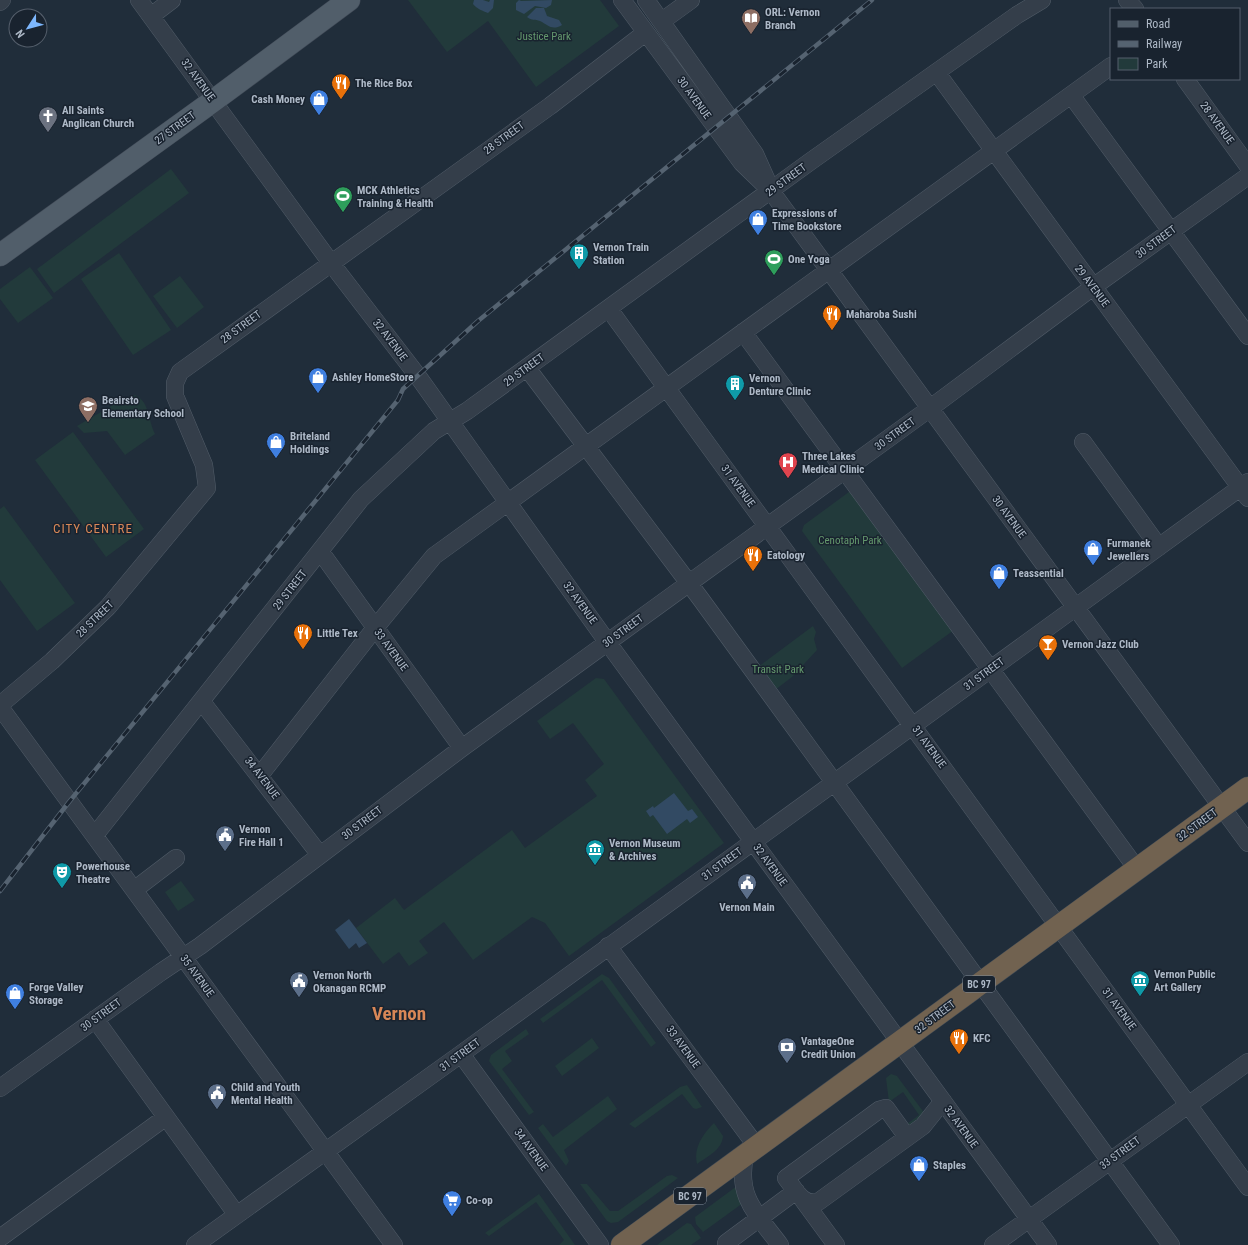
<svg xmlns="http://www.w3.org/2000/svg" width="1248" height="1245" viewBox="0 0 1248 1245" font-family="'Roboto Condensed',sans-serif">
<style>
.green{fill:#223a3b}
.water{fill:#324a63}
.lines{fill:none;stroke-linecap:round;stroke-linejoin:round}
.minor-casing{stroke:#515c68;stroke-width:18}
.major-casing{stroke:#404a57;stroke-width:23}
.highway-casing{stroke:#3e4955;stroke-width:23}
.minor{stroke:#343e4a;stroke-width:17}
.major{stroke:#515e6a;stroke-width:22}
.highway{stroke:#716250;stroke-width:22}
.rail-casing{stroke:#556371;stroke-width:4.5}
.rail{stroke:#19232f;stroke-width:3;stroke-dasharray:9;stroke-linecap:butt}
.labels{text-anchor:middle;dominant-baseline:central;stroke-width:3;stroke-linejoin:round;paint-order:stroke}
.shield{fill:#19232f;stroke:#818c99;stroke-width:1}
.shield-label{font-size:10px;font-weight:bold;fill:#aeb9c7}
.poi-label{font-size:11px;font-weight:bold;fill:#aeb9c7;stroke:#19232f;text-anchor:start}
.park-label{font-size:11px;fill:#64986d;stroke:#19232f}
.street-label{font-size:11px;fill:#aeb9c7;stroke:#19232f}
.quarter-label{font-size:13px;letter-spacing:1px;fill:#d88757;stroke:#19232f}
.town-label{font-size:19px;font-weight:bold;fill:#d88757;stroke:#19232f}
</style>
<rect width="100%" height="100%" fill="#202d3a"/>
<path class="green" d="M 408,0 L 600,0 L 619,26 L 536,87 L 488,21 L 447,52 Z
M 171,169 L 189,193 L 54,293 L 37,269 Z
M 119,253 L 171,330 L 133,355 L 81,279 Z
M 30,267 L 53,298 L 18,323 L 0,299 L 0,289 Z
M 180,276 L 204,307 L 177,328 L 153,296 Z
M 135,395 C 150,402 148,420 155,434 L 125,455 L 107,431 L 84,433 L 77,426 L 125,398 Z
M 73,432 L 144,529 L 106,557 L 35,460 Z
M 853,489 L 954,630 L 902,668 L 802,531 L 804,525 Z
M 4,506 L 75,603 L 37,631 L 0,580 L 0,509 Z
M 813,626 L 816,632 L 814,639 L 817,650 L 792,677 L 775,690 L 758,667 Z
M 596,678 L 604,679 L 724,843 L 569,956 L 545,923 L 532,917 L 473,960 L 444,922 L 419,941 L 428,953 L 409,966 L 399,952 L 383,964 L 356,928 L 395,898 L 404,910 L 512,830 L 525,848 L 597,796 L 585,780 L 604,764 L 573,723 L 550,739 L 537,721 Z
M 181,881 L 195,900 L 178,911 L 165,892 Z
M 602,974 L 609,978 L 656,1043 L 651,1047 L 602,980 L 543,1023 L 540,1019 Z
M 526,1029 L 529,1034 L 505,1051 L 512,1061 L 502,1069 L 534,1112 L 529,1115 L 489,1061 L 491,1055 Z
M 592,1038 L 599,1048 L 562,1076 L 555,1066 Z
M 891,1074 L 897,1076 L 925,1114 L 911,1130 L 907,1124 L 919,1115 L 903,1092 L 889,1102 L 886,1078 Z
M 687,1085 L 702,1107 L 696,1109 L 693,1108 L 682,1094 L 635,1128 L 629,1124 L 680,1087 Z
M 608,1096 L 617,1109 L 564,1150 L 569,1161 L 566,1166 L 538,1128 L 543,1124 L 553,1137 Z
M 714,1123 L 723,1136 C 722,1150 708,1156 697,1164 C 693,1148 703,1134 714,1123 Z
M 672,1175 L 678,1178 L 618,1222 L 611,1223 L 607,1221 L 580,1184 L 587,1184 L 610,1211 L 618,1211 L 667,1176 Z
M 737,1186 L 743,1203 L 703,1232 L 696,1224 L 695,1217 Z
M 539,1194 L 575,1245 L 559,1245 L 564,1240 L 536,1202 L 489,1236 L 485,1233 Z
M 687,1223 L 691,1224 L 701,1238 L 691,1245 L 657,1245 Z"/>
<path class="water" d="M 474,0 L 483,0 L 489,2 L 490,0 L 494,0 L 493,8 L 488,13 C 483,11 477,9 473,4 Z
M 519,0 L 521,1 L 552,0 L 551,5 L 546,8 L 535,6 L 524,14 L 516,10 L 516,3 Z
M 536,8 L 544,8 L 547,16 L 559,20 L 562,25 C 552,31 548,25 540,21 C 535,19 532,21 527,17 Z
M 674,793 L 688,811 L 692,809 L 698,817 L 690,823 L 687,819 L 667,834 L 653,815 L 650,817 L 646,811 L 653,806 L 654,808 Z
M 349,919 L 367,943 L 359,948 L 356,943 L 349,949 L 335,930 Z"/>
<g class="lines">
<defs>
<path id="minor" d="M 139,0 L 331,263 L 417,375 L 608,643 L 1048,1245
M 622,0 L 742,163 L 771,191 L 1248,843
M 646,0 L 755,154 L 768,183
M 1127,0 L 1135,9
M 0,2 L 2,0
M 151,16 L 172,0
M 662,21 L 691,0
M 937,73 L 1248,498
M 1185,79 L 1248,166
M 1071,95 L 1248,336
M 609,309 L 1248,1187
M 743,332 L 1137,869
M 527,368 L 700,598 L 1171,1245
M 1083,442 L 1159,547
M 320,551 L 462,748
M 202,702 L 320,855
M 0,705 L 52,661 L 108,607 L 207,488 L 204,465 L 175,396 L 175,383 L 180,372 L 550,106 L 645,33
M 0,707 L 394,1245
M 260,775 L 375,628 L 434,556 L 1111,66
M 95,835 L 361,499 L 434,431 L 467,411 L 811,161 L 1017,15 L 1042,0
M 134,890 L 176,858
M 608,946 L 757,1147
M 95,1019 L 237,1215
M 461,1054 L 600,1245
M 0,1088 L 161,972 L 200,946 L 462,748 L 929,409 L 1093,287 L 1248,176
M 907,1137 L 886,1108 L 879,1110 L 786,1178 C 795,1189 802,1206 818,1202 L 923,1126 L 943,1101
M 745,1156 C 736,1197 757,1214 780,1245
M 803,1200 L 836,1245
M 0,1238 L 166,1117
M 726,1243 L 796,1191
M 195,1245 L 461,1054 L 1248,482
M 993,1245 L 1248,1062"/>
<path id="major" d="M 0,255 L 213,101 L 349,0"/>
<path id="highway" d="M 622,1245 L 1248,788"/>
</defs>
<use href="#minor" class="minor-casing"/>
<use href="#major" class="major-casing"/>
<use href="#highway" class="highway-casing"/>
<use href="#minor" class="minor"/>
<use href="#major" class="major"/>
<use href="#highway" class="highway"/>
<defs>
<path id="rail" d="M 0,891 L 69,802 L 398,400 L 403,389 L 478,321 L 872,0"/>
</defs>
<use href="#rail" class="rail-casing"/>
<use href="#rail" class="rail"/>
</g>
<defs>
<symbol id="library-pin" viewBox="-11 -11 22 30"><path d="M0 17L-7.5 6A9.5 9.5 0 1 1 7.5 6Z" fill="#8d6e63" stroke="#19232f"/><path d="M-6-4Q-3-5.5-.7-3.5V5Q-3 3-6 4ZM6-4Q3-5.5 .7-3.5V5Q3 3 6 4Z" fill="#fff"/></symbol>
<symbol id="restaurant-pin" viewBox="-11 -11 22 30"><path d="M0 17L-7.5 6A9.5 9.5 0 1 1 7.5 6Z" fill="#e8710a" stroke="#19232f"/><path d="M-5-6h1v4h1v-4h1v4h1v-4h1v5L-1.5 .5V6h-2V.5L-5-1ZM5-6V6H3V1.5H1.5Q1.5-4 5-6Z" fill="#fff"/></symbol>
<symbol id="shop-pin" viewBox="-11 -11 22 30"><path d="M0 17L-7.5 6A9.5 9.5 0 1 1 7.5 6Z" fill="#3f7fe0" stroke="#19232f"/><path d="M-5-2.5h2.3a2.7 3.5 0 0 1 5.4 0H5L5.5 6h-11ZM-1.5-2.5h3a1.5 2.3 0 0 0-3 0Z" fill="#fff"/></symbol>
<symbol id="church-pin" viewBox="-11 -11 22 30"><path d="M0 17L-7.5 6A9.5 9.5 0 1 1 7.5 6Z" fill="#6b7280" stroke="#19232f"/><path d="M-1.2-6h2.4v3.5h3.3v2.4h-3.3V6h-2.4V-.1h-3.3v-2.4h3.3Z" fill="#fff"/></symbol>
<symbol id="stadium-pin" viewBox="-11 -11 22 30"><path d="M0 17L-7.5 6A9.5 9.5 0 1 1 7.5 6Z" fill="#2e9e5b" stroke="#19232f"/><path d="M0-5a6.5 5 0 1 0 0 10a6.5 5 0 1 0 0-10ZM-3.5-1.8h7v3.6h-7Z" fill="#fff"/></symbol>
<symbol id="building-pin" viewBox="-11 -11 22 30"><path d="M0 17L-7.5 6A9.5 9.5 0 1 1 7.5 6Z" fill="#0f9aa8" stroke="#19232f"/><path d="M-4-6H4V6H1V3H-1V6H-4ZM-2.5-4.3h1.7v1.8h-1.7ZM.8-4.3h1.7v1.8H.8ZM-2.5-1h1.7V.8h-1.7ZM.8-1h1.7V.8H.8Z" fill="#fff"/></symbol>
<symbol id="school-pin" viewBox="-11 -11 22 30"><path d="M0 17L-7.5 6A9.5 9.5 0 1 1 7.5 6Z" fill="#8d6e63" stroke="#19232f"/><path d="M0-5L7-2L0 1L-7-2ZM-4 1L0 2.5L4 1V4Q0 6-4 4Z" fill="#fff"/></symbol>
<symbol id="hospital-pin" viewBox="-11 -11 22 30"><path d="M0 17L-7.5 6A9.5 9.5 0 1 1 7.5 6Z" fill="#e0444e" stroke="#19232f"/><path d="M-5-5h3v3.5h4V-5h3V5h-3V1.5h-4V5h-3Z" fill="#fff"/></symbol>
<symbol id="bar-pin" viewBox="-11 -11 22 30"><path d="M0 17L-7.5 6A9.5 9.5 0 1 1 7.5 6Z" fill="#e8710a" stroke="#19232f"/><path d="M-6-5H6L.8 .8V4.5H3.5V6h-7V4.5H-.8V.8Z" fill="#fff"/></symbol>
<symbol id="civic-pin" viewBox="-11 -11 22 30"><path d="M0 17L-7.5 6A9.5 9.5 0 1 1 7.5 6Z" fill="#5c6f8a" stroke="#19232f"/><path d="M-.6-6.5H3V-4.5H.6V-3L4-1V1h2V6H-6V1h2V-1L-.6-3ZM-1.2 2.5V6h2.4V2.5Z" fill="#fff"/></symbol>
<symbol id="museum-pin" viewBox="-11 -11 22 30"><path d="M0 17L-7.5 6A9.5 9.5 0 1 1 7.5 6Z" fill="#0f9aa8" stroke="#19232f"/><path d="M0-6L6-3V-2H-6V-3ZM-5-1h2V3h-2ZM-1-1h2V3h-2ZM3-1h2V3H3ZM-6 4H6V6H-6Z" fill="#fff"/></symbol>
<symbol id="theatre-pin" viewBox="-11 -11 22 30"><path d="M0 17L-7.5 6A9.5 9.5 0 1 1 7.5 6Z" fill="#0f9aa8" stroke="#19232f"/><path d="M-5-5.5Q0-4 5-5.5V0Q5 5 0 6Q-5 5-5 0ZM-3.3-2.5H-1v1.5H-3.3ZM1-2.5H3.3v1.5H1ZM-2.8 1Q0 5.5 2.8 1Z" fill="#fff"/></symbol>
<symbol id="bank-pin" viewBox="-11 -11 22 30"><path d="M0 17L-7.5 6A9.5 9.5 0 1 1 7.5 6Z" fill="#5c6f8a" stroke="#19232f"/><path d="M-6-4H6V4H-6ZM0-2.3a2.3 2.3 0 1 0 0 4.6a2.3 2.3 0 1 0 0-4.6Z" fill="#fff"/></symbol>
<symbol id="supermarket-pin" viewBox="-11 -11 22 30"><path d="M0 17L-7.5 6A9.5 9.5 0 1 1 7.5 6Z" fill="#3f7fe0" stroke="#19232f"/><path d="M-6-5.5h2.5l.6 2H6L4.5 2H-2.5L-4.4-4H-6ZM-1.5 3.2a1.3 1.3 0 1 0 .1 0ZM3 3.2a1.3 1.3 0 1 0 .1 0Z" fill="#fff"/></symbol>
</defs>
<g fill-rule="evenodd">
<use href="#library-pin" x="740" y="7" width="22" height="30"/>
<use href="#restaurant-pin" x="330" y="72" width="22" height="30"/>
<use href="#shop-pin" x="308" y="88" width="22" height="30"/>
<use href="#church-pin" x="37" y="105" width="22" height="30"/>
<use href="#stadium-pin" x="332" y="185" width="22" height="30"/>
<use href="#shop-pin" x="747" y="208" width="22" height="30"/>
<use href="#building-pin" x="568" y="242" width="22" height="30"/>
<use href="#stadium-pin" x="763" y="248" width="22" height="30"/>
<use href="#restaurant-pin" x="821" y="303" width="22" height="30"/>
<use href="#shop-pin" x="307" y="366" width="22" height="30"/>
<use href="#building-pin" x="724" y="373" width="22" height="30"/>
<use href="#school-pin" x="77" y="395" width="22" height="30"/>
<use href="#shop-pin" x="265" y="431" width="22" height="30"/>
<use href="#hospital-pin" x="777" y="451" width="22" height="30"/>
<use href="#shop-pin" x="1082" y="538" width="22" height="30"/>
<use href="#restaurant-pin" x="742" y="544" width="22" height="30"/>
<use href="#shop-pin" x="988" y="562" width="22" height="30"/>
<use href="#restaurant-pin" x="292" y="622" width="22" height="30"/>
<use href="#bar-pin" x="1037" y="633" width="22" height="30"/>
<use href="#civic-pin" x="214" y="824" width="22" height="30"/>
<use href="#museum-pin" x="584" y="838" width="22" height="30"/>
<use href="#theatre-pin" x="51" y="861" width="22" height="30"/>
<use href="#civic-pin" x="736" y="872" width="22" height="30"/>
<use href="#museum-pin" x="1129" y="969" width="22" height="30"/>
<use href="#civic-pin" x="288" y="970" width="22" height="30"/>
<use href="#shop-pin" x="4" y="982" width="22" height="30"/>
<use href="#restaurant-pin" x="948" y="1027" width="22" height="30"/>
<use href="#bank-pin" x="776" y="1036" width="22" height="30"/>
<use href="#civic-pin" x="206" y="1082" width="22" height="30"/>
<use href="#shop-pin" x="908" y="1154" width="22" height="30"/>
<use href="#supermarket-pin" x="441" y="1189" width="22" height="30"/>
</g>
<g class="labels">
<g class="shield">
<rect x="963" y="976" width="32" height="16" rx="3"/>
<rect x="674" y="1188" width="32" height="16" rx="3"/>
</g>
<g class="shield-label">
<text x="979" y="984">BC 97</text>
<text x="690" y="1196">BC 97</text>
</g>
<g class="poi-label">
<text x="765" y="12">ORL: Vernon<tspan x="765" dy="13">Branch</tspan></text>
<text x="355" y="83">The Rice Box</text>
<text x="305" y="99" text-anchor="end">Cash Money</text>
<text x="62" y="110">All Saints<tspan x="62" dy="13">Anglican Church</tspan></text>
<text x="357" y="190">MCK Athletics<tspan x="357" dy="13">Training &amp; Health</tspan></text>
<text x="772" y="213">Expressions of<tspan x="772" dy="13">Time Bookstore</tspan></text>
<text x="593" y="247">Vernon Train<tspan x="593" dy="13">Station</tspan></text>
<text x="788" y="259">One Yoga</text>
<text x="846" y="314">Maharoba Sushi</text>
<text x="332" y="377">Ashley HomeStore</text>
<text x="749" y="378">Vernon<tspan x="749" dy="13">Denture Clinic</tspan></text>
<text x="102" y="400">Beairsto<tspan x="102" dy="13">Elementary School</tspan></text>
<text x="290" y="436">Briteland<tspan x="290" dy="13">Holdings</tspan></text>
<text x="802" y="456">Three Lakes<tspan x="802" dy="13">Medical Clinic</tspan></text>
<text x="1107" y="543">Furmanek<tspan x="1107" dy="13">Jewellers</tspan></text>
<text x="767" y="555">Eatology</text>
<text x="1013" y="573">Teassential</text>
<text x="317" y="633">Little Tex</text>
<text x="1062" y="644">Vernon Jazz Club</text>
<text x="239" y="829">Vernon<tspan x="239" dy="13">Fire Hall 1</tspan></text>
<text x="609" y="843">Vernon Museum<tspan x="609" dy="13">&amp; Archives</tspan></text>
<text x="76" y="866">Powerhouse<tspan x="76" dy="13">Theatre</tspan></text>
<text x="747" y="907" text-anchor="middle">Vernon Main</text>
<text x="1154" y="974">Vernon Public<tspan x="1154" dy="13">Art Gallery</tspan></text>
<text x="313" y="975">Vernon North<tspan x="313" dy="13">Okanagan RCMP</tspan></text>
<text x="29" y="987">Forge Valley<tspan x="29" dy="13">Storage</tspan></text>
<text x="973" y="1038">KFC</text>
<text x="801" y="1041">VantageOne<tspan x="801" dy="13">Credit Union</tspan></text>
<text x="231" y="1087">Child and Youth<tspan x="231" dy="13">Mental Health</tspan></text>
<text x="933" y="1165">Staples</text>
<text x="466" y="1200">Co-op</text>
</g>
<g class="park-label">
<text x="544" y="36">Justice Park</text>
<text x="850" y="540">Cenotaph Park</text>
<text x="778" y="669">Transit Park</text>
</g>
<g class="street-label">
<text transform="translate(198 80) rotate(54)">32 AVENUE</text>
<text transform="translate(694 98) rotate(54)">30 AVENUE</text>
<text transform="translate(1217 123) rotate(54)">28 AVENUE</text>
<text transform="translate(175 128) rotate(-36)">27 STREET</text>
<text transform="translate(504 138) rotate(-36)">28 STREET</text>
<text transform="translate(786 180) rotate(-36)">29 STREET</text>
<text transform="translate(1156 242) rotate(-36)">30 STREET</text>
<text transform="translate(1092 286) rotate(53)">29 AVENUE</text>
<text transform="translate(241 327) rotate(-36)">28 STREET</text>
<text transform="translate(390 340) rotate(53)">32 AVENUE</text>
<text transform="translate(524 370) rotate(-36)">29 STREET</text>
<text transform="translate(895 434) rotate(-36)">30 STREET</text>
<text transform="translate(738 486) rotate(54)">31 AVENUE</text>
<text transform="translate(1009 517) rotate(54)">30 AVENUE</text>
<text transform="translate(290 590) rotate(-52)">29 STREET</text>
<text transform="translate(580 603) rotate(54)">32 AVENUE</text>
<text transform="translate(95 619) rotate(-44)">28 STREET</text>
<text transform="translate(623 631) rotate(-36)">30 STREET</text>
<text transform="translate(391 650) rotate(54)">33 AVENUE</text>
<text transform="translate(984 674) rotate(-36)">31 STREET</text>
<text transform="translate(929 747) rotate(54)">31 AVENUE</text>
<text transform="translate(262 778) rotate(53)">34 AVENUE</text>
<text transform="translate(362 823) rotate(-37)">30 STREET</text>
<text transform="translate(1197 825) rotate(-36)">32 STREET</text>
<text transform="translate(722 864) rotate(-36)">31 STREET</text>
<text transform="translate(770 865) rotate(54)">32 AVENUE</text>
<text transform="translate(197 976) rotate(54)">35 AVENUE</text>
<text transform="translate(1119 1009) rotate(54)">31 AVENUE</text>
<text transform="translate(101 1015) rotate(-36)">30 STREET</text>
<text transform="translate(935 1017) rotate(-37)">32 STREET</text>
<text transform="translate(683 1047) rotate(54)">33 AVENUE</text>
<text transform="translate(460 1055) rotate(-36)">31 STREET</text>
<text transform="translate(961 1127) rotate(54)">32 AVENUE</text>
<text transform="translate(531 1150) rotate(54)">34 AVENUE</text>
<text transform="translate(1120 1153) rotate(-36)">33 STREET</text>
</g>
<g class="quarter-label">
<text x="93" y="528">CITY CENTRE</text>
</g>
<g class="town-label">
<text x="399" y="1013">Vernon</text>
</g>
</g>
<rect x="1110" y="8" width="130" height="72" fill="#19232f" stroke="#555f6c"/>
<rect x="1118" y="21" width="20" height="6" fill="#515e6a" stroke="#555f6c"/>
<text x="1146" y="28" font-size="12" fill="#aeb9c7">Road</text>
<rect x="1118" y="41" width="20" height="6" fill="#556371" stroke="#555f6c"/>
<text x="1146" y="48" font-size="12" fill="#aeb9c7">Railway</text>
<rect x="1118" y="58" width="20" height="12" fill="#223a3b" stroke="#555f6c"/>
<text x="1146" y="68" font-size="12" fill="#aeb9c7">Park</text>
<g transform="translate(28 28) rotate(234)"><circle r="19" fill="#19232f" stroke="#555f6c"/>
<path d="M0-3L7 15L0 10L-7 15Z" fill="#7db7fd"/>
<text y="-6" font-size="11" font-weight="bold" text-anchor="middle" fill="#aeb9c7">N</text>
</g>
</svg>
